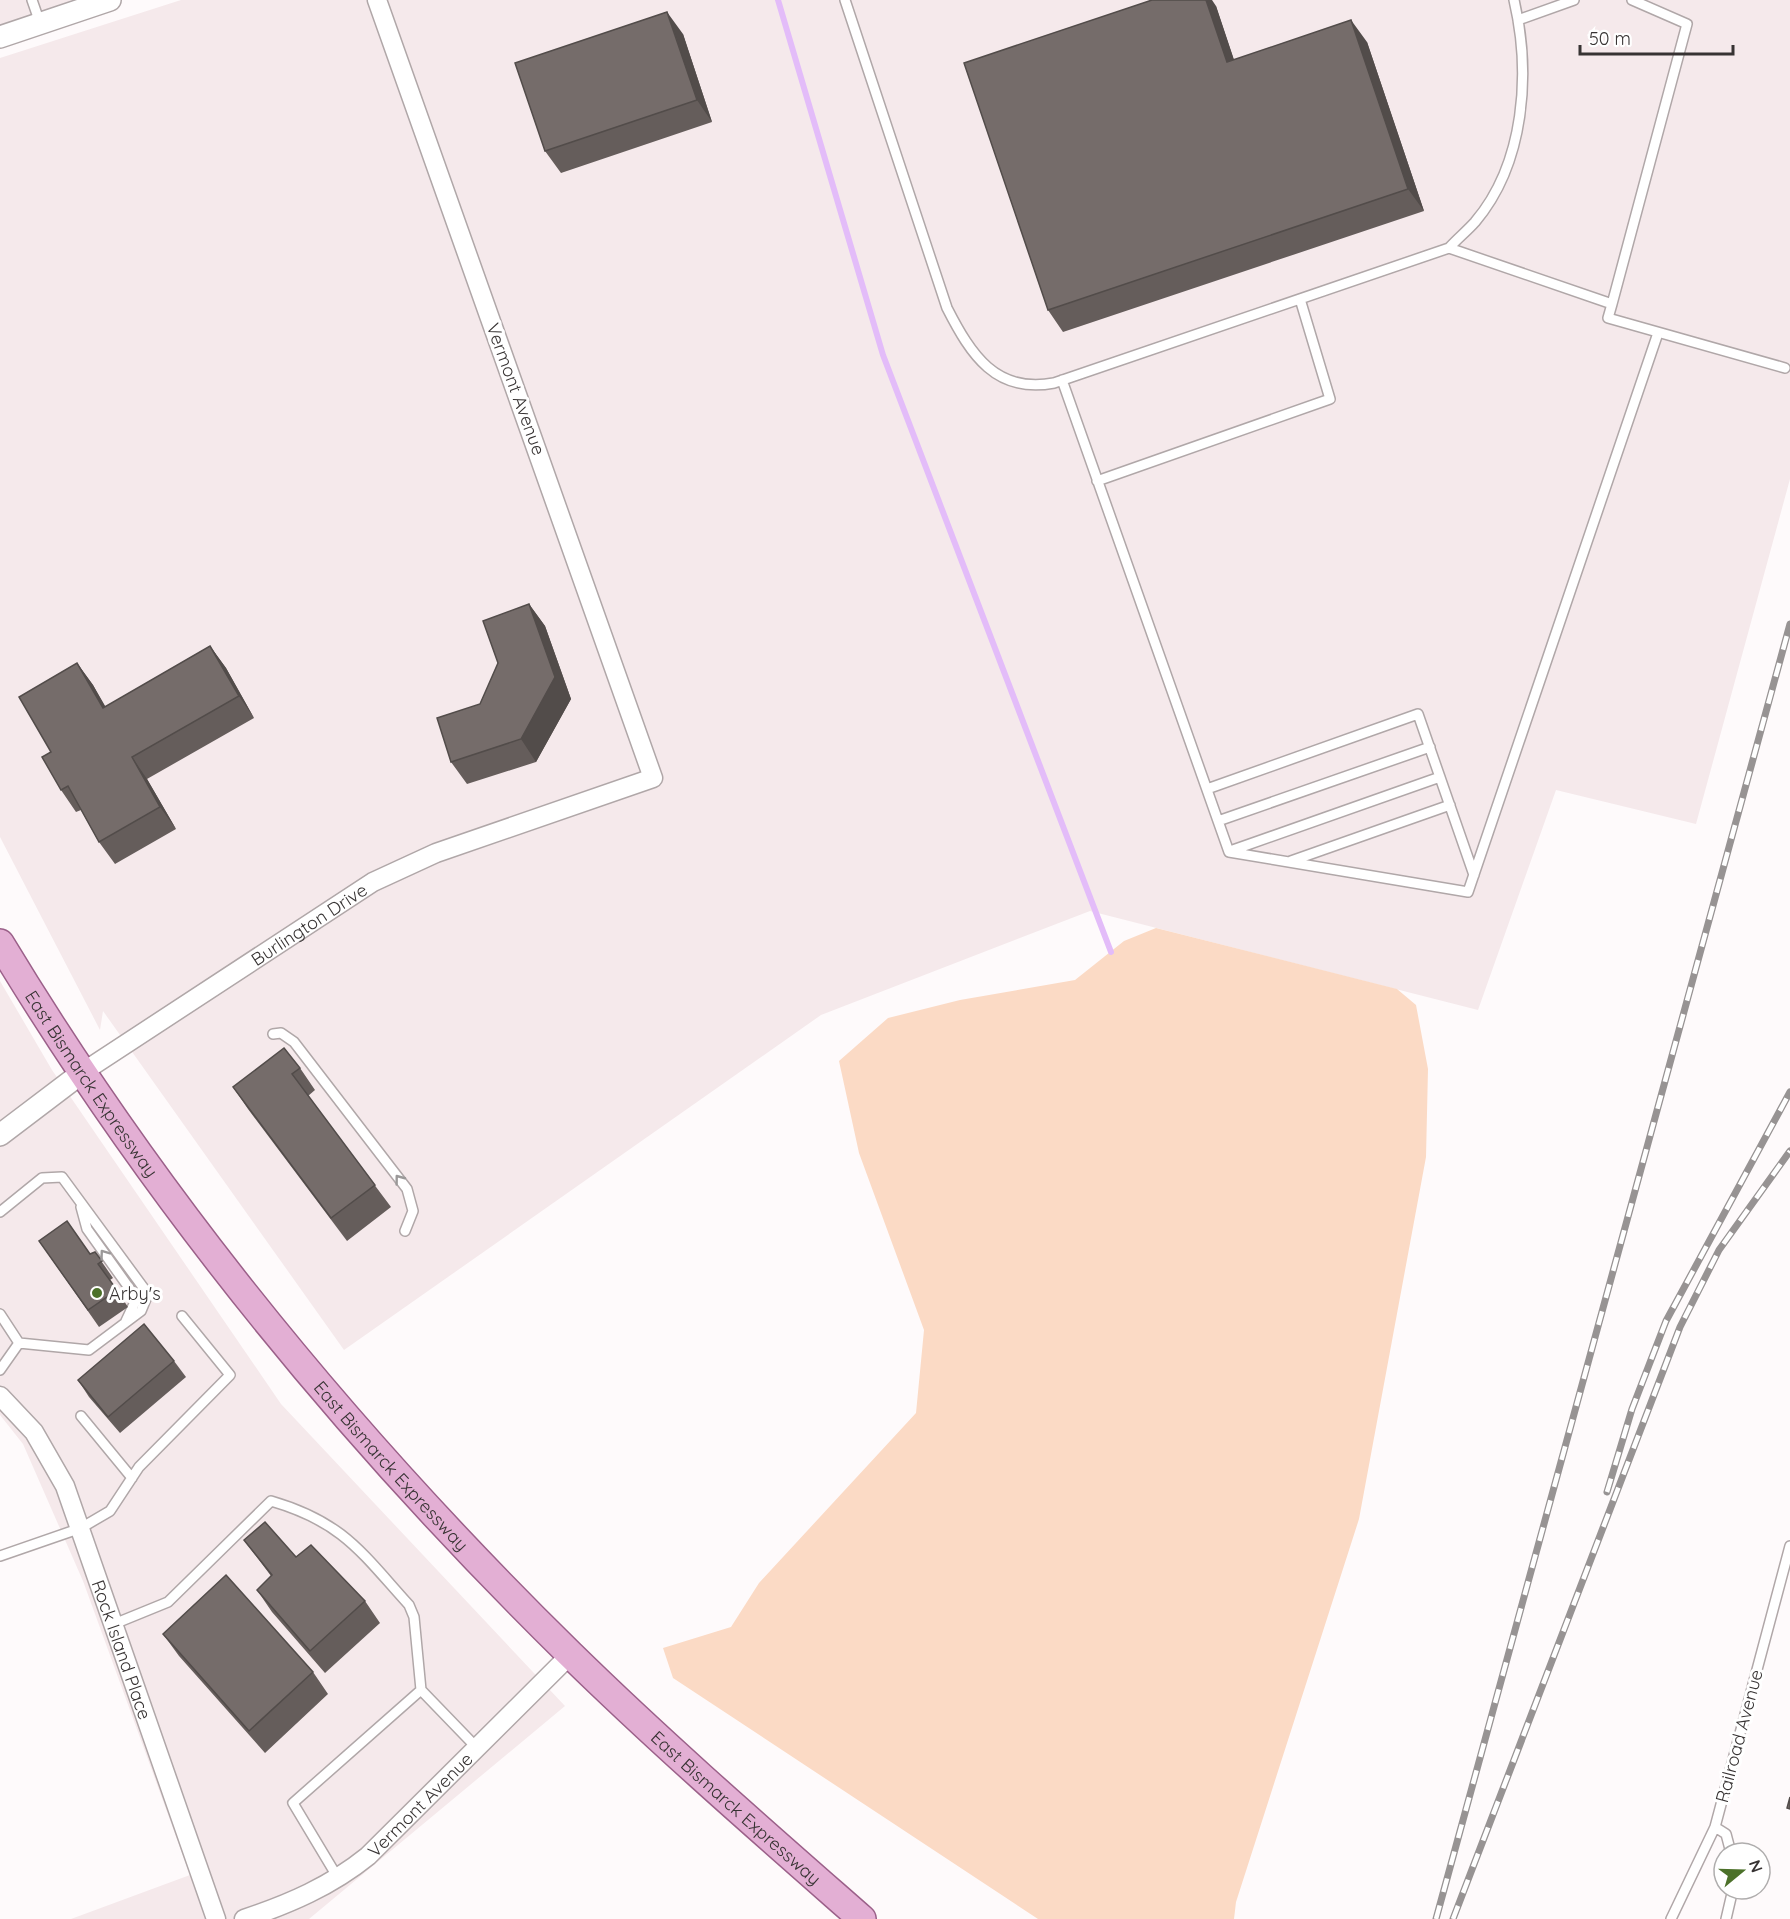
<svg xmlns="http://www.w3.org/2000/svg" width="1790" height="1919" viewBox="0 0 1790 1919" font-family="Quicksand,sans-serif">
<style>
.built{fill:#f5e9eb}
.green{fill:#fbdac5}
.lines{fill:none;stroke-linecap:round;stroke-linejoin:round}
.stream{stroke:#e3bcf9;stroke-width:6}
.service-casing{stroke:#b0a7a8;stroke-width:12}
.minor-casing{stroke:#b0a7a8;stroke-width:21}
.tertiary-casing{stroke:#b0a7a8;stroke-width:24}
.primary-casing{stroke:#9b6089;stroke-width:30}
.service{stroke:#fff;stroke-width:9}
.minor{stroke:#fff;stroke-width:18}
.tertiary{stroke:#fff;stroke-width:21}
.primary{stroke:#e3afd4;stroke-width:27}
.rail-casing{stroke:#979393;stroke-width:7}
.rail{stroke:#fff;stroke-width:4.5;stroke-dasharray:14;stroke-linecap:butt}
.wall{fill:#655d5b}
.shaded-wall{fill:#524c4a}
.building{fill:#756c6a;stroke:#524c4a;stroke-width:1.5}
.oneway{stroke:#9b9999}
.poi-dot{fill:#4c712a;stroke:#fff;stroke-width:2}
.labels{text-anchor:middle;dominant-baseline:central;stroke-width:6;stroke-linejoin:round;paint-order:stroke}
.street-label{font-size:18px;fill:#373333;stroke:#fff}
.poi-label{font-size:18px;fill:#373333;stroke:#fff;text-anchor:start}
</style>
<rect width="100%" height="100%" fill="#fefafb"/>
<path class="built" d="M 0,0 L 87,0 L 0,30 Z
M 181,0 L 1790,0 L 1790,479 L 1696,824 L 1556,790 L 1478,1010 L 1090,911 L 821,1015 L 344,1350 L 103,1011 L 100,1030 L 0,837 L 0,58 Z
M 0,981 L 52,1070 L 281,1404 L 565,1706 L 309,1919 L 71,1919 L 190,1875 L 83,1581 L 23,1444 L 0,1415 Z"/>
<path class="green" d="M 1156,928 L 1397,989 L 1416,1005 L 1428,1069 L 1426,1157 L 1359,1519 L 1236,1902 L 1234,1919 L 1038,1919 L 673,1678 L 663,1648 L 731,1627 L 759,1583 L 916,1413 L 924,1330 L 859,1153 L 839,1061 L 888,1018 L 960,1000 L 1075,980 L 1124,941 Z"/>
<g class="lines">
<path class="stream" d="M 778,0 L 883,355 L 1111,952"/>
<defs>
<path id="service" d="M 32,0 L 40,23
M 845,0 L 947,308 C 971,355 996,394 1054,383 L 1449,248 C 1457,239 1467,231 1475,222 C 1525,163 1531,73 1514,0
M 1518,20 L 1574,0
M 1449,248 L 1612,304 L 1687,24 L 1632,0
M 1612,304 L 1608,318 L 1785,368
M 1062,380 L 1229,852 L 1468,892 L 1658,333
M 1097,481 L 1330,399 L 1300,299
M 1207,789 L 1418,714 L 1474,875
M 1218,821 L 1430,747
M 1230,851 L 1440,777
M 1291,861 L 1450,805
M 273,1034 L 281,1033 L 294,1042 L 407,1189 L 413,1211 L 405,1231
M 81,1207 L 87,1229 L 132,1292 L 134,1304 L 126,1321
M 0,1212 L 42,1178 L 62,1177 L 148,1294 L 141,1311 L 89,1350 L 19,1343
M 0,1314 L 19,1343
M 0,1370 L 19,1343
M 81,1416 L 132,1478
M 0,1556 L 81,1528 L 110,1511 L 139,1467 L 230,1375 L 182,1316
M 114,1624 L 168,1602 L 271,1501 C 343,1522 361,1552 409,1605 L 414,1617 L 421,1690 L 293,1803 L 338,1878
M 421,1690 L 478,1749
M 1715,1827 L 1726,1834 L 1731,1853
M 1671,1919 L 1715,1827 L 1790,1546
M 1726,1919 L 1733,1889"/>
<g id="minor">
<path id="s1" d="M 83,1072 L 373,882 L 436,853 L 653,778 L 377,0"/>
<path id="s2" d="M 0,1396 L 34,1432 L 65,1486 L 216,1919"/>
<path id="s3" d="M 244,1919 C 289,1904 331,1886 368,1856 L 571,1654"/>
</g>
<path id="tertiary" d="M 0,37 L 110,0
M 0,1135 L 83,1072"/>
<g id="primary">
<path id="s4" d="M 0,943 C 157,1203 353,1441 570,1654 C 664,1746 763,1832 862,1919"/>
</g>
</defs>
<use href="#service" class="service-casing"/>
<use href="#minor" class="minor-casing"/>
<use href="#tertiary" class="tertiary-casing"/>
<use href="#primary" class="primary-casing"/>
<use href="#service" class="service"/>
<use href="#minor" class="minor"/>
<use href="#tertiary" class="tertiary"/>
<use href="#primary" class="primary"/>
<defs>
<path id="rail" d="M 1607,1492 L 1632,1409 L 1666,1321 L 1790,1092
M 1436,1919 L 1790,624
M 1453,1919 L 1680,1327 L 1719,1250 L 1790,1151"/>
</defs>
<use href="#rail" class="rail-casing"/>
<use href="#rail" class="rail"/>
</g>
<path class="wall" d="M 1216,6 L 1234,60 L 1367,42 L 1424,211 L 1063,332 L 1048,310 Z
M 683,34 L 712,122 L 561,173 L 545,151 Z
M 529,604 L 545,626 L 571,699 L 536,762 L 467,784 L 451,762 Z
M 210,646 L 226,668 L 254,718 L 147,779 L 176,829 L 115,864 L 99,842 L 81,810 L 76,812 L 61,790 L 77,663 L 93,685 L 105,707 Z
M 300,1068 L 315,1090 L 308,1096 L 391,1207 L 347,1241 L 248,1109 L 233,1087 Z
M 39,1241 L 90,1254 L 95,1252 L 113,1278 L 110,1280 L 128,1307 L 99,1327 Z
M 174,1361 L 186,1377 L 120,1433 L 89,1397 L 78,1380 Z
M 244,1540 L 296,1557 L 365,1601 L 380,1623 L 325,1673 L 272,1612 L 257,1590 L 271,1576 Z
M 163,1634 L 313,1672 L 328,1694 L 265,1753 L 179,1656 Z"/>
<path class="shaded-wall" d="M 1206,0 L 1212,0 L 1216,6 L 1242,84 L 1227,62 Z
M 667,12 L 683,34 L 712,122 L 697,100 Z
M 1351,20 L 1367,42 L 1424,211 L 1408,189 Z
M 529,604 L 545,626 L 571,699 L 536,762 L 521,739 Z
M 210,646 L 226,668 L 254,718 L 239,696 Z
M 77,663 L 93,685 L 119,730 L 103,708 Z
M 132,757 L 147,779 L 176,829 L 160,807 Z"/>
<path class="building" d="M 1152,0 L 1206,0 L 1227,62 L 1351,20 L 1408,189 L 1048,310 L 964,63 Z
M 667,12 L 697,100 L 545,151 L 515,63 Z
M 529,604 L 555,677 L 521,739 L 451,762 L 437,718 L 480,704 L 498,663 L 483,621 Z
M 210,646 L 239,696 L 132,757 L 160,807 L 99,842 L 68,786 L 61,790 L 42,757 L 51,752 L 19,697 L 77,663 L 103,708 Z
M 284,1048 L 300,1068 L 292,1074 L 375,1185 L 331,1218 L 233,1087 Z
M 67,1221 L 90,1254 L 95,1252 L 102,1261 L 98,1264 L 117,1290 L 88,1310 L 39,1241 Z
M 144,1324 L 174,1361 L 108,1417 L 78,1380 Z
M 265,1522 L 296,1557 L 311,1545 L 365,1601 L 310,1651 L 257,1590 L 272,1575 L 244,1540 Z
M 226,1575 L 313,1672 L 249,1731 L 163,1634 Z
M 1790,1797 L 1790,1809 L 1787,1808 Z"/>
<defs><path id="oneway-chevron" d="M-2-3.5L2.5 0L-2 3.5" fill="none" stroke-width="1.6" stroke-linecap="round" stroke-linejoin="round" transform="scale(1.5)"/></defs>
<g class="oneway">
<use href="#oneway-chevron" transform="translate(399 1179) rotate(-127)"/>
<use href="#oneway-chevron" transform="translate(104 1254) rotate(-126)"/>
</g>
<circle class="poi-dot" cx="97" cy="1293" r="6"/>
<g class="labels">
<g class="street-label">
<text transform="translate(516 389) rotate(70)">Vermont Avenue</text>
<text stroke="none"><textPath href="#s1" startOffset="270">Burlington Drive</textPath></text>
<text stroke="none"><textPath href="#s4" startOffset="168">East Bismarck Expressway</textPath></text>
<text stroke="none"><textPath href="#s4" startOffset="654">East Bismarck Expressway</textPath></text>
<text stroke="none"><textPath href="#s2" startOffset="285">Rock Island Place</textPath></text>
<text transform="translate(1739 1736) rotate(-75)">Railroad Avenue</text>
<text stroke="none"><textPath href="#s3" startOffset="213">Vermont Avenue</textPath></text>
<text stroke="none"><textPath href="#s4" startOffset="1140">East Bismarck Expressway</textPath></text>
</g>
<g class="poi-label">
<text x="109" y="1293">Arby's</text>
</g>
</g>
<g transform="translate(1742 1871) rotate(71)"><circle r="28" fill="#ffffff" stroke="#afadad" stroke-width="1.5"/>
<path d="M0-4.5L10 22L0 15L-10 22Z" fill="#4c712a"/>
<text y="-9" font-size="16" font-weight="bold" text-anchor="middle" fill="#373333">N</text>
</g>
<path d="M1580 45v9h153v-9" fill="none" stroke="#373333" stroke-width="3"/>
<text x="1589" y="45" font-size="18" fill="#373333" stroke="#ffffff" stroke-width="4.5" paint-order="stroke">50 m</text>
</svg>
